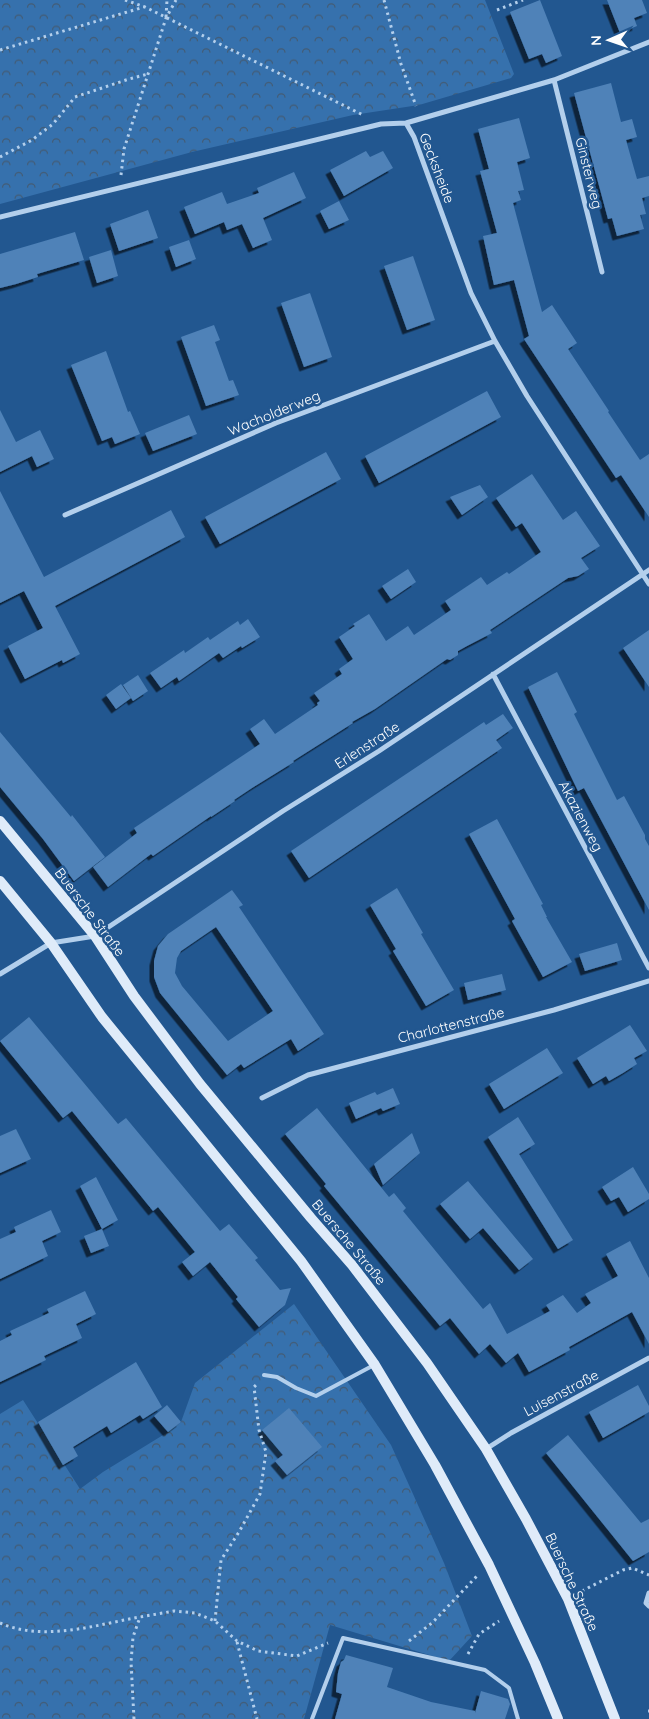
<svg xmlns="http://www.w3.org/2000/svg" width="649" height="1719" viewBox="0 0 649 1719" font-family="Quicksand,sans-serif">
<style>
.forest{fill:url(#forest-crowns)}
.building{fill:#4f82b8;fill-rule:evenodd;filter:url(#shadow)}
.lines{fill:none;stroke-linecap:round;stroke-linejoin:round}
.path{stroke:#b3cfec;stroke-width:3;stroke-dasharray:2.5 4;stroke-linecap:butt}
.service{stroke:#b3cfec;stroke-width:4}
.minor{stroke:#b3cfec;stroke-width:5}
.secondary{stroke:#dfebf9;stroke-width:10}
.labels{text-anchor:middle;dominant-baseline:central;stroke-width:5;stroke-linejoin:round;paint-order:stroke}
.street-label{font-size:14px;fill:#fff;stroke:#225790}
</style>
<defs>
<pattern id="forest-crowns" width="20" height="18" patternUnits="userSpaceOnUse" patternTransform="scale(1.25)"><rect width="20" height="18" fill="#3671ad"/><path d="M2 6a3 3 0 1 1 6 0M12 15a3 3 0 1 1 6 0" fill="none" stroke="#435b73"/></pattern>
<filter id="shadow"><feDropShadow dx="-4.5" dy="4.5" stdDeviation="0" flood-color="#0009"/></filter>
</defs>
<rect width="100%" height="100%" fill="#225790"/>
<path class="forest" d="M 0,0 L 485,0 L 514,74 L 511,78 L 419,105 L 353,115 L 192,152 L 0,204 Z
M 294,1304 L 391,1445 L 444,1563 L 472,1636 L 449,1661 L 330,1625 L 304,1719 L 0,1719 L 0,1414 L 23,1400 L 80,1489 L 103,1472 L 168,1432 L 181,1422 L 195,1383 Z"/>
<path class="building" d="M 540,0 L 562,56 L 546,63 L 542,54 L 529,59 L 510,12 Z
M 607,0 L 642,0 L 647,13 L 634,18 L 637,26 L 620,33 Z
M 611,83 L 621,122 L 632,119 L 637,137 L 626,140 L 637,179 L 649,176 L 649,196 L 642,198 L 646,214 L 640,215 L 644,229 L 617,236 L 612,218 L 608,219 L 574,93 Z
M 519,118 L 530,158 L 517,162 L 524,190 L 518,191 L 521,200 L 513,203 L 542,312 L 552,305 L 577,343 L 568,349 L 609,411 L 608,412 L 640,460 L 649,454 L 649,517 L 621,475 L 616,478 L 524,339 L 529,336 L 514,280 L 494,285 L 483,236 L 497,233 L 480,171 L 489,169 L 478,129 Z
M 366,151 L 370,157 L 383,151 L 393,168 L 344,196 L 330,170 Z
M 294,172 L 306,198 L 263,218 L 272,240 L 253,248 L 242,224 L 227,230 L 224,222 L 195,234 L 184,207 L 222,192 L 227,204 L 259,193 L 257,188 Z
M 339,201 L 349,220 L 329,229 L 320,211 Z
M 148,210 L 158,238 L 119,251 L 110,224 Z
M 75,232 L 84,260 L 37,274 L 38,277 L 16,284 L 0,288 L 0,254 Z
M 189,240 L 196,259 L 176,267 L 169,247 Z
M 111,250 L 118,276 L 97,283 L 89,257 Z
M 413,256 L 435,320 L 407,330 L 384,266 Z
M 310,293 L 332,357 L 304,367 L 281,303 Z
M 214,325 L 220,340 L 215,342 L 229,381 L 233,380 L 239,395 L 206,406 L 181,337 Z
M 106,351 L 128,412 L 130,411 L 140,434 L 115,444 L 112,437 L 102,441 L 71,365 Z
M 487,391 L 501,417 L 379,483 L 365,456 Z
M 0,410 L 16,442 L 40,430 L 54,459 L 37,467 L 32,456 L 0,472 Z
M 189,415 L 197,434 L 153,451 L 145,433 Z
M 326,452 L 341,479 L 220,544 L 205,517 Z
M 532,474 L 563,520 L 576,511 L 600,546 L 581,558 L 589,569 L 578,576 L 568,578 L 490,630 L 492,633 L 467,646 L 458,651 L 458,655 L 450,660 L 447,659 L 375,709 L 352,722 L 353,723 L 293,761 L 294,762 L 252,788 L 234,800 L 235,801 L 211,817 L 211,816 L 153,856 L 151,854 L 108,887 L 93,867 L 137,833 L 134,828 L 260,744 L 250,729 L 264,719 L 275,734 L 318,705 L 317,703 L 320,701 L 314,693 L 342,674 L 339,669 L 353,659 L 339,637 L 355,626 L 353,624 L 369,614 L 386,641 L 408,626 L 414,635 L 451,610 L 445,601 L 481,577 L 487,585 L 507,572 L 509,574 L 541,552 L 522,523 L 516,527 L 496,498 Z
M 480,485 L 488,497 L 462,515 L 450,497 Z
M 0,491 L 44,577 L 171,510 L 185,537 L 55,606 L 80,654 L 63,663 L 62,660 L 25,679 L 8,646 L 43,628 L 24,591 L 0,603 Z
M 408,569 L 416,582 L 391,599 L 382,586 Z
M 248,619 L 260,637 L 242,648 L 241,646 L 223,658 L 219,653 L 179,681 L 177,677 L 161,688 L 150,673 L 184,650 L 185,653 L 208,637 L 210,640 L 238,621 L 240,625 Z
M 649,630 L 649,687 L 623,648 Z
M 557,672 L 577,712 L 574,714 L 617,800 L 624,796 L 645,835 L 645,839 L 649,846 L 649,910 L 584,788 L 578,791 L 528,687 Z
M 138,675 L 148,691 L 133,701 L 123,685 Z
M 121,684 L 131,698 L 116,709 L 106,695 Z
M 503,714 L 513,728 L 496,740 L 502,748 L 309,878 L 291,851 L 484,722 L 486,725 Z
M 0,732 L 71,817 L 72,815 L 105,857 L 74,881 L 43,839 L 0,787 Z
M 497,819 L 543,904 L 541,905 L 547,917 L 546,917 L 572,962 L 543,977 L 512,921 L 515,919 L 469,834 Z
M 397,888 L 423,933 L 421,934 L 454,990 L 426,1006 L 393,951 L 396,949 L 370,905 Z
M 232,890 L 243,905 L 239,907 L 324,1034 L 298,1051 L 291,1039 L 244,1068 L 241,1064 L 227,1075 L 160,993 L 154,977 L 154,961 L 158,946 L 168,934 ZM 216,927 L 273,1011 L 228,1041 L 182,986 L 175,973 L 177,958 L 181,951 Z
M 617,943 L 622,960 L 585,971 L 579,954 Z
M 502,974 L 506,990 L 468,1000 L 464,983 Z
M 29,1017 L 118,1124 L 126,1118 L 220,1231 L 229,1224 L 258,1258 L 255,1260 L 280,1290 L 291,1288 L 285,1305 L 259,1327 L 236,1299 L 238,1297 L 210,1262 L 193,1276 L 182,1262 L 195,1252 L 158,1207 L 153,1211 L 72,1111 L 63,1118 L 0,1041 Z
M 630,1025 L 647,1051 L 634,1058 L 637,1064 L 623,1073 L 609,1081 L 606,1076 L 593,1084 L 577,1058 Z
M 547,1048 L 563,1073 L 504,1109 L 489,1084 Z
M 393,1088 L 400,1104 L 383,1111 L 381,1108 L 356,1119 L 349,1103 L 375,1092 L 377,1095 Z
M 317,1108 L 389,1197 L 394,1193 L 406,1208 L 403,1211 L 483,1309 L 490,1303 L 507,1334 L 550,1311 L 546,1305 L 563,1295 L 577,1313 L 591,1303 L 585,1294 L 618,1276 L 606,1254 L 630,1241 L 649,1278 L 649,1344 L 632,1312 L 569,1347 L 570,1350 L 529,1372 L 518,1353 L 506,1363 L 490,1344 L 479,1354 L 450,1318 L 440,1326 L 324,1186 L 326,1184 L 285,1134 Z
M 518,1117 L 535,1144 L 519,1154 L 573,1240 L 558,1249 L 488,1137 Z
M 16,1129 L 31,1159 L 0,1173 L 0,1136 Z
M 412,1133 L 420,1153 L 383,1185 L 374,1164 Z
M 633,1167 L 649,1194 L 649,1199 L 628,1212 L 619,1197 L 611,1201 L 602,1187 Z
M 96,1177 L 118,1220 L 102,1229 L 80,1186 Z
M 468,1181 L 533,1259 L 519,1270 L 483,1228 L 470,1239 L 440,1204 Z
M 51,1210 L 61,1232 L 42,1241 L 48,1256 L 0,1279 L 0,1239 L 16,1232 L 14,1227 Z
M 102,1229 L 109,1246 L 91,1253 L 84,1236 Z
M 85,1291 L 96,1314 L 76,1324 L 82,1338 L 44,1356 L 46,1360 L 0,1382 L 0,1341 L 12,1335 L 10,1331 L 49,1313 L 47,1309 Z
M 136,1362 L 162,1407 L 143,1419 L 140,1415 L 111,1433 L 107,1426 L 73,1447 L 78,1456 L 63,1465 L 38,1422 Z
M 638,1385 L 649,1406 L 649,1412 L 603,1438 L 589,1412 Z
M 167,1405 L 181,1422 L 168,1432 L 154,1416 Z
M 289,1408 L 322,1447 L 287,1475 L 275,1461 L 283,1455 L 262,1430 Z
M 568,1435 L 641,1523 L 649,1519 L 649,1552 L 633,1561 L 546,1453 Z
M 346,1655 L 393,1668 L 387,1687 L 431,1702 L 475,1711 L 475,1713 L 481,1691 L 508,1699 L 510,1704 L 505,1719 L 335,1719 L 342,1694 L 336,1692 L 338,1673 L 341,1662 L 344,1660 Z"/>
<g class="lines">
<path class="path" d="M 125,0 L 145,7 L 363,115
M 384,0 L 401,64 L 416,106
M 497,10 L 523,0
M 166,17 L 167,0
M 0,50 L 144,7
M 0,157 L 32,140 L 53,124 L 75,97 L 129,79 L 148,74
M 121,175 L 124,149 L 166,18 L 176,0
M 582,1591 L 623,1570 L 632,1568 L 649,1575
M 215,1621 L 221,1560 L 239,1532 L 260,1494 L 266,1452 L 259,1430 L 254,1387 L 258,1383
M 0,1623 C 44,1642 95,1625 140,1617
M 409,1641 L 433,1622 L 477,1576
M 237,1642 L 257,1719
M 468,1654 L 479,1634 L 499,1621
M 648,1711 L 649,1711
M 134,1719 L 131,1662 L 133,1637 L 140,1617 L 174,1611 L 195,1613 L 215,1621 L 237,1641 L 258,1651 L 297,1656 L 328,1643"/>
<path class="service" d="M 264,1375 L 277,1377 L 296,1388 L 316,1396 L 374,1365
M 312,1719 L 343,1638 L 485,1670 L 509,1688 L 518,1719"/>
<path class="minor" d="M 554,80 L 602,272
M 406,123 L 414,137 L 471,293 L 495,341 L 527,396 L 649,584
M 0,217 L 381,124 L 406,123 L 554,80 L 649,42
M 65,515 L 276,423 L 495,341
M 493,674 L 649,968
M 0,974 L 51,943 L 95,936 L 283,811 L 379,751 L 649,570
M 262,1098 L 308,1075 L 554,1010 L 649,981
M 486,1449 L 511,1433 L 649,1358
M 649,1593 L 646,1603 L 649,1606"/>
<path class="secondary" d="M 0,821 L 95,936 L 134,996 L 200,1084 L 311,1218 L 352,1265 L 427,1363 L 486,1449 L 526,1519 L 568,1599 L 615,1719
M 0,881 L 51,943 L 102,1017 L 301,1261 L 375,1365 L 435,1465 L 489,1565 L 535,1663 L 558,1719"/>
</g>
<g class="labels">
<g class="street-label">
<text transform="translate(437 168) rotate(69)">Gecksheide</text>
<text transform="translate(589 173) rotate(76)">Ginsterweg</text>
<text transform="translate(274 413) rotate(-22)">Wacholderweg</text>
<text transform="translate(367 745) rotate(-33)">Erlenstraße</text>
<text transform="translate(581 816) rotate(62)">Akazienweg</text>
<text transform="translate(90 912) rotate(53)">Buersche Straße</text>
<text transform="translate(451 1025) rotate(-14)">Charlottenstraße</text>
<text transform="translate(349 1242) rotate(50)">Buersche Straße</text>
<text transform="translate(561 1393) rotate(-28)">Luisenstraße</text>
<text transform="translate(572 1582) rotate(65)">Buersche Straße</text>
</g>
</g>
<g transform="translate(609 40) rotate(268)" stroke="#225790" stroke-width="4" paint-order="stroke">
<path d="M0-4L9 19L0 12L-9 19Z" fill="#ffffff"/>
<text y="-8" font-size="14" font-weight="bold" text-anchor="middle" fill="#ffffff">N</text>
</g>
</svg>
